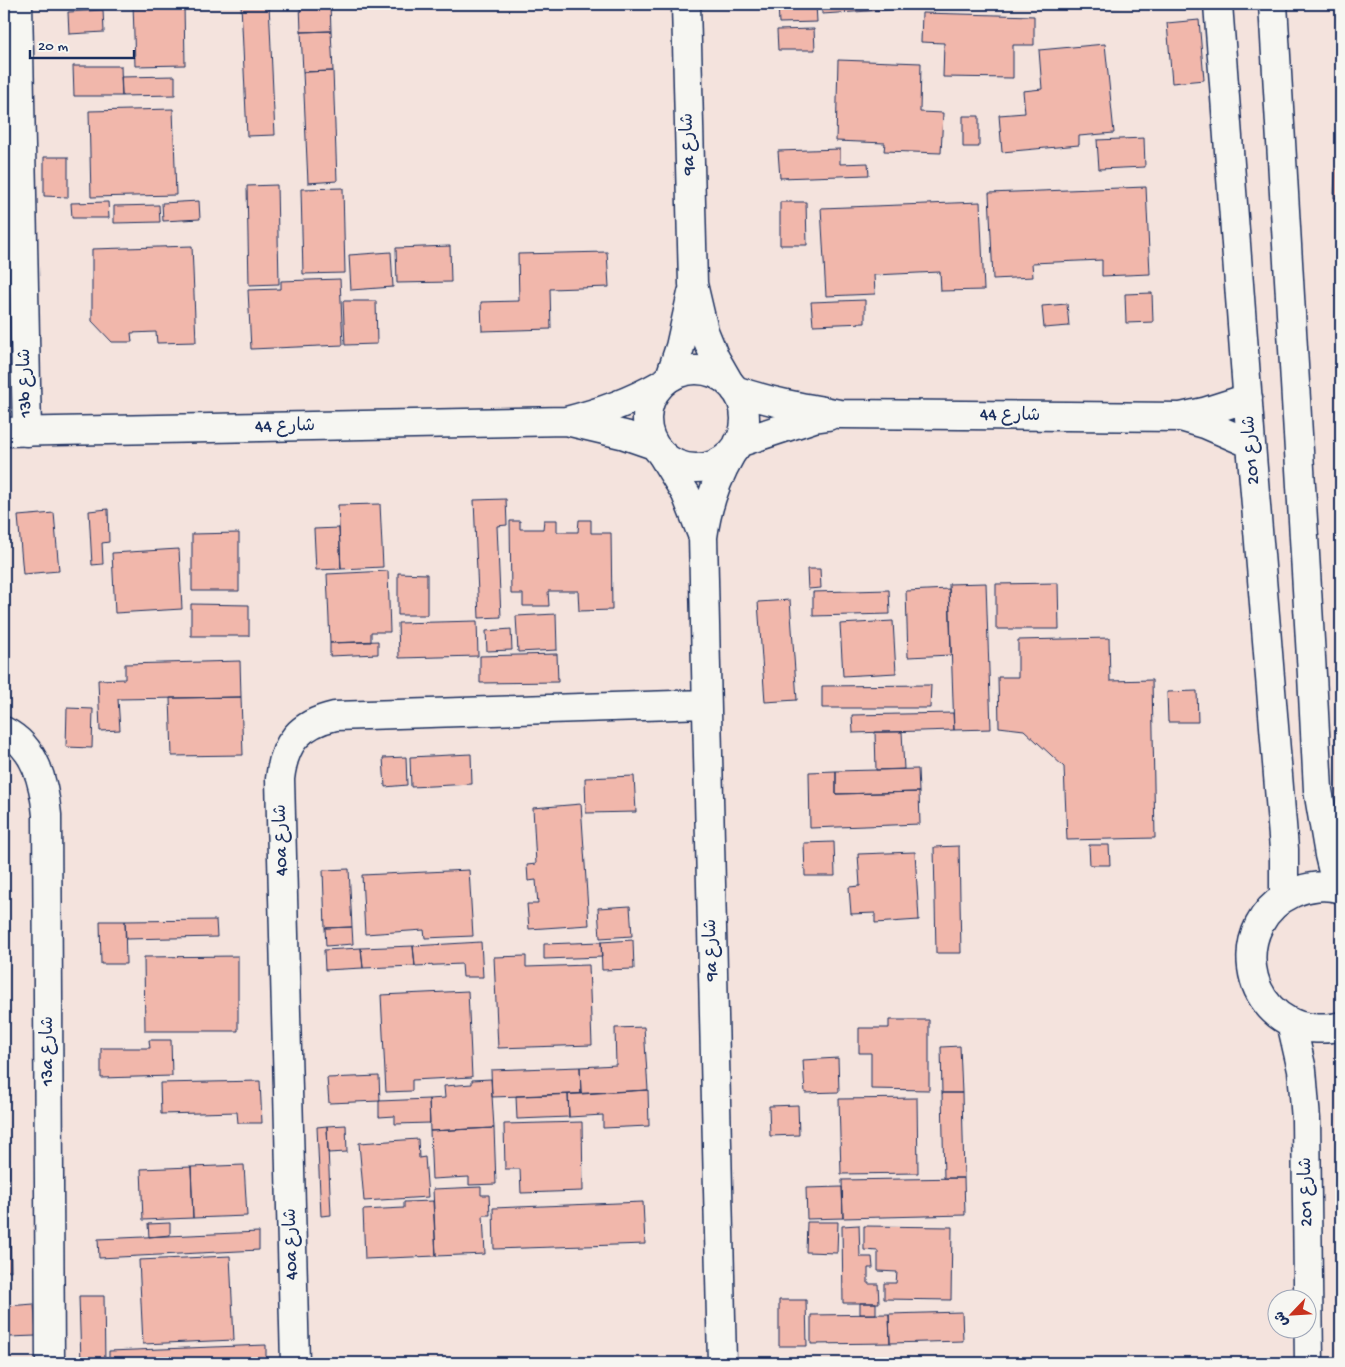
<svg xmlns="http://www.w3.org/2000/svg" width="1345" height="1367" viewBox="0 0 1345 1367" font-family="'Gochi Hand','Playpen Sans Arabic',sans-serif">
<style>
.building{fill:#f1b7ab;stroke:#1b2f5e}
.lines{fill:none;stroke-linecap:round;stroke-linejoin:round}
.minor-casing{stroke:#1b2f5e;stroke-width:31}
.tertiary-casing{stroke:#1b2f5e;stroke-width:31}
.minor{stroke:#f6f6f2;stroke-width:28}
.tertiary{stroke:#f6f6f2;stroke-width:28}
.labels{text-anchor:middle;dominant-baseline:central;stroke-width:4;stroke-linejoin:round;paint-order:stroke}
.street-label{font-size:18px;fill:#1b2f5e;stroke:#f6f6f2}
</style>
<rect width="100%" height="100%" fill="#f4e3dd"/>
<filter id="ink" filterUnits="userSpaceOnUse"><feTurbulence type="fractalNoise" baseFrequency=".02" numOctaves="2"/><feDisplacementMap in="SourceGraphic" scale="10" xChannelSelector="R" yChannelSelector="G"/><feConvolveMatrix kernelMatrix="1 2 1 2 8 2 1 2 1" color-interpolation-filters="sRGB"/></filter>
<g filter="url(#ink)">
<path class="building" d="M 133,4 L 184,4 L 185,65 L 135,66 Z
M 241,4 L 269,4 L 275,135 L 247,136 Z
M 300,4 L 330,4 L 331,31 L 301,32 Z
M 778,4 L 816,4 L 817,22 L 779,23 Z
M 822,4 L 916,4 L 916,8 L 822,14 Z
M 1062,4 L 1159,4 L 1159,5 L 1062,9 Z
M 103,10 L 104,32 L 69,34 L 68,12 Z
M 922,13 L 1034,16 L 1034,45 L 1013,45 L 1013,78 L 943,77 L 944,43 L 921,42 Z
M 1199,20 L 1204,80 L 1172,83 L 1167,23 Z
M 814,29 L 815,50 L 778,50 L 777,30 Z
M 331,31 L 333,71 L 303,72 L 301,32 Z
M 1105,44 L 1114,133 L 1079,136 L 1079,145 L 1002,152 L 999,115 L 1025,113 L 1023,91 L 1042,89 L 1039,50 Z
M 838,60 L 921,63 L 920,112 L 943,113 L 941,153 L 884,151 L 885,143 L 836,141 Z
M 73,66 L 121,66 L 122,96 L 74,96 Z
M 333,71 L 337,181 L 308,183 L 303,72 Z
M 175,76 L 175,95 L 122,96 L 121,77 Z
M 173,109 L 176,195 L 91,197 L 89,111 Z
M 963,116 L 979,116 L 979,147 L 963,147 Z
M 4,136 L 7,220 L 4,220 Z
M 1144,138 L 1145,167 L 1099,169 L 1097,140 Z
M 840,149 L 840,164 L 868,163 L 869,175 L 780,178 L 778,151 Z
M 44,157 L 68,157 L 68,197 L 44,196 Z
M 1335,169 L 1341,169 L 1341,198 L 1334,198 Z
M 277,185 L 279,284 L 249,285 L 247,186 Z
M 1146,187 L 1150,274 L 1102,276 L 1102,260 L 1032,263 L 1033,277 L 993,279 L 989,193 Z
M 343,188 L 345,273 L 303,274 L 301,189 Z
M 199,201 L 200,219 L 163,221 L 162,203 Z
M 108,202 L 109,218 L 72,218 L 71,203 Z
M 780,202 L 806,202 L 807,245 L 780,245 Z
M 980,202 L 984,290 L 941,291 L 940,272 L 874,275 L 875,294 L 826,296 L 821,208 Z
M 159,205 L 160,222 L 114,223 L 114,206 Z
M 192,246 L 196,342 L 157,343 L 156,332 L 131,333 L 132,342 L 112,342 L 92,321 L 92,249 Z
M 450,246 L 451,282 L 397,283 L 396,248 Z
M 391,252 L 393,287 L 351,290 L 349,255 Z
M 607,252 L 609,287 L 550,289 L 551,329 L 482,331 L 481,302 L 519,301 L 518,254 Z
M 340,279 L 343,345 L 251,349 L 248,290 L 281,289 L 281,281 Z
M 1152,293 L 1153,322 L 1126,323 L 1125,294 Z
M 865,300 L 865,323 L 813,325 L 811,302 Z
M 343,301 L 376,301 L 377,344 L 345,345 Z
M 1067,304 L 1069,326 L 1044,328 L 1042,306 Z
M 506,499 L 507,525 L 497,526 L 501,617 L 479,618 L 474,500 Z
M 380,504 L 383,567 L 341,569 L 338,505 Z
M 108,509 L 109,542 L 102,543 L 103,564 L 92,565 L 89,511 Z
M 54,513 L 59,571 L 23,574 L 18,516 Z
M 544,520 L 557,520 L 557,532 L 578,532 L 579,520 L 591,520 L 591,533 L 611,533 L 612,610 L 579,611 L 578,591 L 548,591 L 549,606 L 523,606 L 523,594 L 511,594 L 510,521 L 520,521 L 520,529 L 543,529 Z
M 339,528 L 341,569 L 316,570 L 314,529 Z
M 239,533 L 239,591 L 192,591 L 192,534 Z
M 179,549 L 182,609 L 115,613 L 112,553 Z
M 807,569 L 820,569 L 821,588 L 808,589 Z
M 388,571 L 390,632 L 371,632 L 371,642 L 330,643 L 327,574 Z
M 398,573 L 427,574 L 427,615 L 398,615 Z
M 986,583 L 991,729 L 954,730 L 949,584 Z
M 1058,583 L 1059,629 L 996,629 L 996,584 Z
M 949,589 L 951,655 L 908,657 L 906,591 Z
M 889,590 L 890,614 L 813,616 L 813,592 Z
M 790,600 L 797,700 L 765,702 L 758,602 Z
M 191,604 L 249,605 L 249,636 L 191,636 Z
M 556,614 L 557,650 L 518,652 L 516,616 Z
M 477,621 L 478,656 L 399,658 L 398,623 Z
M 893,621 L 896,673 L 843,676 L 840,624 Z
M 511,629 L 512,650 L 487,651 L 486,631 Z
M 1109,638 L 1110,681 L 1152,680 L 1155,838 L 1067,840 L 1064,767 L 1024,730 L 999,727 L 998,677 L 1018,677 L 1018,640 Z
M 378,641 L 378,654 L 330,656 L 330,643 Z
M 557,654 L 558,682 L 480,683 L 480,656 Z
M 240,661 L 241,697 L 118,699 L 120,730 L 100,731 L 98,680 L 125,679 L 125,664 Z
M 931,685 L 930,708 L 822,708 L 822,686 Z
M 1197,691 L 1198,722 L 1168,722 L 1167,692 Z
M 241,697 L 243,755 L 172,756 L 170,698 Z
M 67,708 L 93,709 L 92,748 L 66,747 Z
M 953,713 L 954,730 L 853,733 L 852,715 Z
M 875,732 L 902,732 L 904,769 L 876,770 Z
M 471,754 L 472,784 L 411,787 L 410,757 Z
M 406,757 L 407,785 L 385,787 L 383,758 Z
M 918,769 L 919,792 L 836,794 L 836,771 Z
M 836,771 L 836,794 L 919,792 L 920,824 L 810,828 L 809,772 Z
M 634,776 L 636,812 L 586,813 L 585,778 Z
M 581,804 L 589,925 L 529,929 L 527,904 L 538,904 L 536,880 L 528,881 L 527,865 L 536,864 L 533,808 Z
M 834,842 L 835,876 L 805,876 L 804,843 Z
M 1089,845 L 1109,845 L 1110,865 L 1090,865 Z
M 959,846 L 961,953 L 936,953 L 934,847 Z
M 915,852 L 919,920 L 875,923 L 875,913 L 851,914 L 849,887 L 860,886 L 858,854 Z
M 349,869 L 352,927 L 325,928 L 323,870 Z
M 469,870 L 473,936 L 425,938 L 424,930 L 365,934 L 362,875 Z
M 630,906 L 632,936 L 600,938 L 598,908 Z
M 216,920 L 217,937 L 126,939 L 125,921 Z
M 100,921 L 125,921 L 126,964 L 101,964 Z
M 352,927 L 353,944 L 326,946 L 325,928 Z
M 633,940 L 634,969 L 602,970 L 601,942 Z
M 481,942 L 483,977 L 463,977 L 462,964 L 415,966 L 413,946 Z
M 601,942 L 602,957 L 544,959 L 544,944 Z
M 413,946 L 415,966 L 363,968 L 361,948 Z
M 361,948 L 363,968 L 325,970 L 324,950 Z
M 238,956 L 238,1031 L 145,1031 L 144,957 Z
M 526,956 L 526,967 L 589,965 L 592,1045 L 498,1048 L 494,957 Z
M 468,991 L 472,1077 L 412,1080 L 412,1091 L 386,1092 L 381,995 Z
M 889,1020 L 929,1020 L 929,1090 L 871,1089 L 871,1053 L 859,1053 L 859,1028 L 889,1028 Z
M 644,1027 L 648,1090 L 581,1094 L 580,1067 L 616,1065 L 615,1028 Z
M 149,1040 L 171,1040 L 172,1076 L 101,1078 L 101,1048 L 150,1048 Z
M 960,1046 L 962,1093 L 942,1093 L 941,1047 Z
M 838,1058 L 839,1092 L 805,1093 L 803,1060 Z
M 580,1067 L 581,1094 L 492,1097 L 491,1070 Z
M 379,1076 L 380,1101 L 329,1103 L 327,1078 Z
M 4,1079 L 6,1155 L 4,1155 Z
M 491,1079 L 494,1128 L 430,1131 L 429,1099 L 445,1098 L 444,1086 L 472,1084 L 472,1080 Z
M 260,1081 L 262,1123 L 238,1123 L 237,1112 L 161,1114 L 160,1083 Z
M 648,1090 L 649,1126 L 603,1128 L 603,1115 L 569,1117 L 568,1094 Z
M 942,1093 L 962,1093 L 964,1178 L 944,1178 Z
M 568,1094 L 569,1117 L 517,1119 L 516,1096 Z
M 917,1098 L 918,1173 L 841,1174 L 839,1099 Z
M 429,1099 L 430,1123 L 395,1124 L 395,1116 L 379,1117 L 379,1101 Z
M 798,1105 L 799,1135 L 770,1136 L 769,1106 Z
M 582,1122 L 583,1191 L 521,1193 L 520,1169 L 505,1169 L 504,1124 Z
M 346,1125 L 347,1152 L 328,1153 L 327,1126 Z
M 327,1126 L 331,1215 L 321,1216 L 317,1127 Z
M 494,1128 L 496,1184 L 469,1185 L 469,1177 L 432,1179 L 430,1131 Z
M 418,1139 L 419,1158 L 425,1157 L 428,1197 L 364,1201 L 359,1143 Z
M 4,1159 L 9,1159 L 9,1180 L 4,1180 Z
M 244,1165 L 247,1216 L 193,1218 L 191,1167 Z
M 191,1167 L 193,1218 L 143,1220 L 141,1169 Z
M 964,1178 L 965,1215 L 843,1218 L 842,1180 Z
M 481,1187 L 481,1195 L 489,1195 L 490,1215 L 483,1215 L 485,1254 L 436,1256 L 433,1189 Z
M 842,1187 L 843,1218 L 807,1219 L 806,1188 Z
M 433,1201 L 436,1256 L 365,1259 L 363,1210 L 404,1208 L 404,1202 Z
M 643,1202 L 645,1244 L 494,1249 L 493,1208 Z
M 807,1222 L 838,1222 L 837,1253 L 806,1252 Z
M 170,1223 L 170,1235 L 149,1237 L 148,1224 Z
M 859,1225 L 860,1257 L 872,1257 L 873,1268 L 868,1268 L 868,1284 L 878,1284 L 879,1303 L 843,1303 L 842,1226 Z
M 864,1226 L 952,1227 L 951,1300 L 884,1299 L 884,1283 L 896,1283 L 897,1272 L 878,1271 L 878,1251 L 864,1250 Z
M 4,1227 L 10,1227 L 11,1271 L 4,1271 Z
M 259,1232 L 259,1250 L 99,1258 L 98,1239 Z
M 230,1256 L 234,1340 L 143,1344 L 139,1260 Z
M 79,1296 L 104,1296 L 105,1363 L 81,1363 Z
M 779,1300 L 806,1300 L 807,1346 L 779,1346 Z
M 860,1303 L 876,1303 L 876,1314 L 860,1314 Z
M 34,1304 L 36,1336 L 9,1337 L 7,1306 Z
M 962,1312 L 963,1341 L 890,1343 L 889,1314 Z
M 889,1314 L 890,1343 L 811,1344 L 811,1315 Z
M 266,1345 L 266,1363 L 109,1363 L 109,1351 Z"/>
<g class="lines">
<defs>
<path id="minor" d="M 18,4 L 27,432
M 686,4 L 693,284 L 704,331 L 715,358 L 730,384
M 670,377 L 680,347 L 692,293
M 662,455 L 686,494 L 703,537
M 4,731 C 36,747 44,783 47,815 L 50,1363
M 295,1363 L 280,779 C 284,743 299,724 335,716 L 706,704
M 722,1363 L 703,537 C 707,506 716,480 731,454"/>
<path id="tertiary" d="M 1218,4 L 1251,444 L 1284,849 L 1284,897
M 1273,4 L 1312,675 L 1318,790 L 1329,855 L 1337,888
M647 419a49 49 0 1 1 98 0a49 49 0 1 1-98 0Z
M 735,390 C 769,402 804,408 840,414 L 1181,417 L 1204,412 L 1248,398
M 1181,417 L 1205,424 L 1251,444
M 570,422 L 625,435 L 654,445
M 4,432 L 566,421 C 599,413 630,402 660,385
M 738,443 L 814,418 L 828,416
M 1341,889 C 1326,884 1308,886 1293,893 C 1229,922 1242,1019 1311,1028 C 1321,1029 1332,1029 1341,1026
M 1291,1022 L 1302,1070 L 1306,1120 L 1309,1363"/>
</defs>
<use href="#minor" class="minor-casing"/>
<use href="#tertiary" class="tertiary-casing"/>
<use href="#minor" class="minor"/>
<use href="#tertiary" class="tertiary"/>
</g>
</g>
<g class="labels">
<g class="street-label">
<text transform="translate(689 144) rotate(-92)">9a شارع</text>
<text transform="translate(26 383) rotate(-91)">13b شارع</text>
<text transform="translate(1010 416) rotate(1)">شارع 44</text>
<text transform="translate(285 427) rotate(-1)">شارع 44</text>
<text transform="translate(1252 450) rotate(-94)">شارع 201</text>
<text transform="translate(282 840) rotate(-91)">40a شارع</text>
<text transform="translate(712 950) rotate(-91)">9a شارع</text>
<text transform="translate(48 1051) rotate(-90)">13a شارع</text>
<text transform="translate(1307 1192) rotate(-91)">شارع 201</text>
<text transform="translate(292 1244) rotate(-91)">40a شارع</text>
</g>
</g>
<rect width="1345" height="1367" fill="none" stroke="#f6f6f2" stroke-width="20"/>
<rect x="10" y="10" width="1325" height="1347" fill="none" stroke="#1b2f5e" stroke-width="2" filter="url(#ink)"/>
<g transform="translate(1292 1314) rotate(245)"><circle r="24" fill="#f6f6f2" stroke="#9ea6b7"/>
<path d="M0-4L9 19L0 12L-9 19Z" fill="#c8321e"/>
<text y="-8" font-size="14" font-weight="bold" text-anchor="middle" fill="#1b2f5e">ش</text>
</g>
<path d="M30 50v8h104v-8" fill="none" stroke="#1b2f5e" stroke-width="2.5"/>
<text x="38" y="50" font-size="15" fill="#1b2f5e" stroke="#f6f6f2" stroke-width="4" paint-order="stroke">20 m</text>
</svg>
